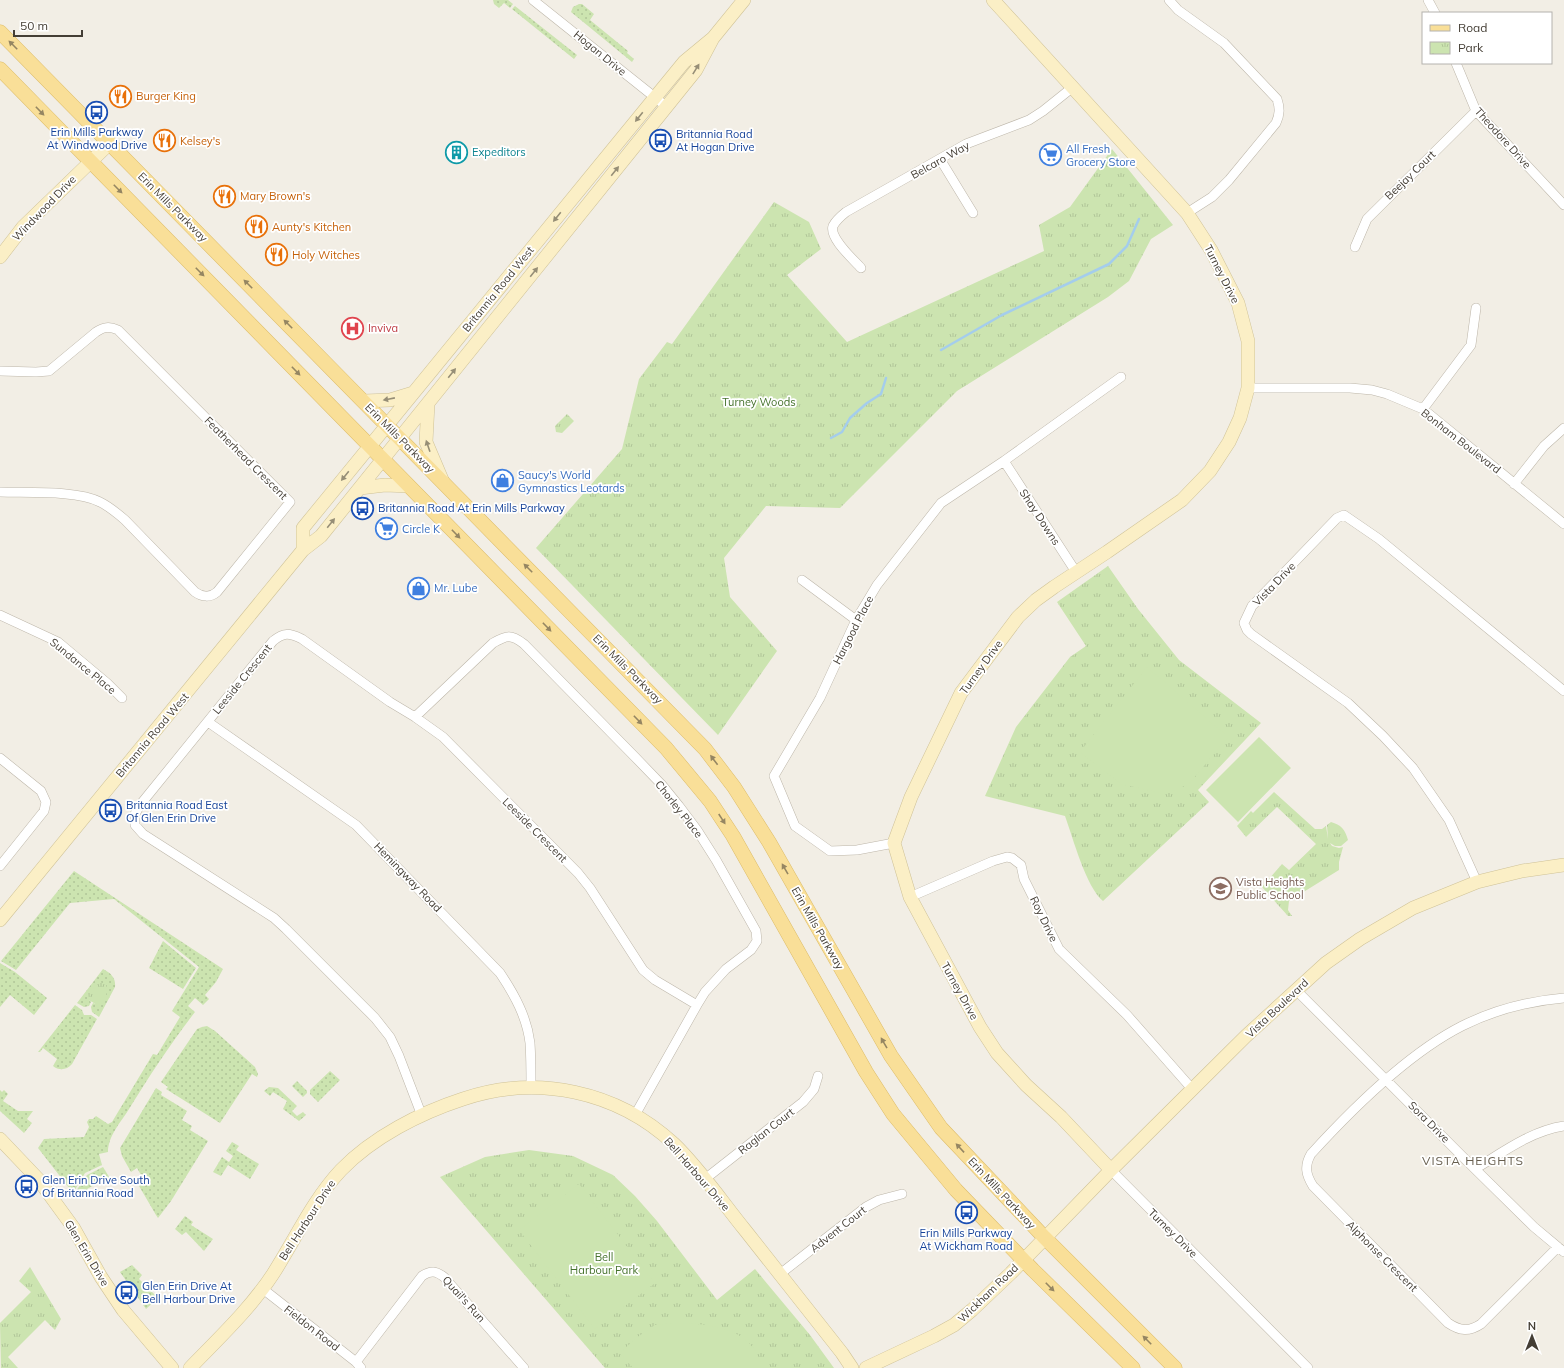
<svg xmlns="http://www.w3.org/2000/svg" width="1564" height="1368" viewBox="0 0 1564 1368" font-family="Mulish,sans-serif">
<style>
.grass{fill:url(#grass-dots)}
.park{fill:url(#park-tufts)}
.pitch{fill:#cce4b0}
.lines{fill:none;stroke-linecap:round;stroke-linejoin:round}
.stream{stroke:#a4cdec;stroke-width:2.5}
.street-casing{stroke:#bdb6a9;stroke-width:10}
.secondary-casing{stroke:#cfc297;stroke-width:14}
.primary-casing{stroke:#ddbc68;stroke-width:15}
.street{stroke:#fff;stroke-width:9}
.secondary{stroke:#fbefc6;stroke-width:13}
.primary{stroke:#f9df98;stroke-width:14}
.oneway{fill:#958662}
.oneway2{fill:#968e76}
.labels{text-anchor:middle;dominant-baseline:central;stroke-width:3.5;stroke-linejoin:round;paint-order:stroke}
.street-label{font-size:11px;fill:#443e35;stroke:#fff}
.food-label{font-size:11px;fill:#c56008;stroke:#fff;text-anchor:start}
.transit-label{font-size:11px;fill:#164399;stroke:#fff;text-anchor:start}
.shop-label{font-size:11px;fill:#366cbe;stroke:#fff;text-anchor:start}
.culture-label{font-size:11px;fill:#0d838f;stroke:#fff;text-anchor:start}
.health-label{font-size:11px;fill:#be3a42;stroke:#fff;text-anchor:start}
.park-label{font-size:11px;fill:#45722c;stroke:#fff}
.education-label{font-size:11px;fill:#785e54;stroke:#fff;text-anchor:start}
.neighbourhood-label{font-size:12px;letter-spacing:1px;fill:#665d4d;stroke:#fff}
</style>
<defs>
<pattern id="grass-dots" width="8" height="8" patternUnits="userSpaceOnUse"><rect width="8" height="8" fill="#cce4b0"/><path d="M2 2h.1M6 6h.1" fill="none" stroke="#b0c598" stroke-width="1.8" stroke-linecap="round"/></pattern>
<pattern id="park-tufts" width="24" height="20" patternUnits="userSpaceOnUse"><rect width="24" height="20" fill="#cce4b0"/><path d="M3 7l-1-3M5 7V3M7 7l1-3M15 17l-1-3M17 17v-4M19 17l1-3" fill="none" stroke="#b0c598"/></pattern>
</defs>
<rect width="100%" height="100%" fill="#f2eee5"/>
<path class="grass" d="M 493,0 L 508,0 L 513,4 L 510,8 L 504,3 L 499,8 L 494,4 Z
M 579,4 L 582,4 L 594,14 L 590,20 L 628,51 L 627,53 L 634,59 L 632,62 L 571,12 L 573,7 Z
M 515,6 L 577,55 L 574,59 L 512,9 Z
M 74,871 L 223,969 L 216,982 L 205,995 L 209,999 L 203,1005 L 195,998 L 188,1006 L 195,1012 C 171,1043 150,1075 129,1109 C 121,1122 108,1136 108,1152 L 99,1154 L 102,1165 L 85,1173 L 73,1193 L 38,1148 L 44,1139 L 84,1137 L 89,1127 L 87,1122 L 89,1119 L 93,1119 L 96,1116 L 108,1124 L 112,1122 L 153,1054 L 157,1055 L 180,1017 L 172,1011 L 199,967 L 114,899 L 70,903 L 16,970 L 1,961 Z
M 163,941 L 196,968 L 183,989 L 149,968 Z
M 0,963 L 15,972 L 47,998 L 34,1015 L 10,995 L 0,1007 Z
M 103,969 C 111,973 116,978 115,987 L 99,1017 L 92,1012 L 91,1007 L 93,1003 L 96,1004 L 89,1000 L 91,1002 L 89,1006 L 84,1007 L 77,1003 Z
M 75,1005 L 82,1010 L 84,1015 L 91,1015 L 97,1019 L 72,1064 C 67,1070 59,1071 53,1066 L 57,1059 L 43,1048 L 40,1052 L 38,1052 Z
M 207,1026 L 215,1031 L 255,1067 L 258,1074 L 257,1077 L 252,1074 L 220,1123 L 166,1089 L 168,1087 L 161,1082 L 197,1029 L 202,1027 Z
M 330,1071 L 340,1080 L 318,1102 L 310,1094 L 310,1090 Z
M 297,1081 L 307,1091 L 307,1093 L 303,1097 L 292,1086 Z
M 269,1087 L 278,1088 L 297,1106 L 292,1111 L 297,1116 L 303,1112 L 306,1115 L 299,1121 L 283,1109 L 287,1101 L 273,1092 L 270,1096 L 264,1091 Z
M 156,1088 L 162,1092 L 161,1095 L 187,1111 L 182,1120 L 192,1126 L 190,1130 L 208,1141 L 171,1201 L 158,1218 L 156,1215 L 139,1186 L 145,1182 L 137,1168 L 131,1172 L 122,1156 L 120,1148 Z
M 0,1090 L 2,1092 L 4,1090 L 8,1094 L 3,1101 L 18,1111 L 33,1111 L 27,1119 L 32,1123 L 24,1133 L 0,1111 Z
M 232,1142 L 239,1146 L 236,1150 L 259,1164 L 250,1179 L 228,1165 L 221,1176 L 213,1172 L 222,1157 L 229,1162 L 233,1156 L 226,1151 Z
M 103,1167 L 111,1180 L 102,1184 L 100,1182 L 87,1189 L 88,1191 L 77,1198 L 74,1194 L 87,1175 Z
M 185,1216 L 193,1222 L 191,1225 L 213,1239 L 204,1251 L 186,1232 L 182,1235 L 175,1229 Z
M 132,1265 L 142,1275 L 139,1279 L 158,1298 L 146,1309 L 120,1272 Z"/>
<path class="park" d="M 1112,149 L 1173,225 L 1151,239 L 1129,281 L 1108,297 L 957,391 L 840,508 L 766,506 L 724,558 L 730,597 L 777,651 L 718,735 L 536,548 L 622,449 L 639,379 L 667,342 L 672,344 L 774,202 L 809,222 L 821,249 L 787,275 L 847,342 L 1044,251 L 1039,225 L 1070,207 Z
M 567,414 L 574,421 L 562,433 L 556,432 L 555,426 Z
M 1108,566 L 1138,609 L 1179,660 L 1261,723 L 1198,790 L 1209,802 L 1103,901 C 1086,887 1073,838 1065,816 L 985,796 L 1016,727 L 1070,657 L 1086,646 L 1057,602 Z
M 1274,792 L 1315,829 L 1322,829 L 1326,826 L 1328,839 L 1327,825 L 1331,822 C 1341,825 1345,829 1348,840 L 1341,846 L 1335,846 L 1330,843 L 1332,846 L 1339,848 L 1343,847 L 1339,862 L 1339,870 L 1289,901 L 1288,910 L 1292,916 L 1288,916 L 1262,887 L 1282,864 L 1289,870 L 1316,844 L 1277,807 L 1246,837 L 1237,826 L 1251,811 L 1253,813 Z
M 100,982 L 106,985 C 109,994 104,1002 96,1004 L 89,1000 L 88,993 L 95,984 Z
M 529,1150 L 573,1156 L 613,1175 L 635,1196 L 657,1221 L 717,1300 L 755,1269 L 810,1335 L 834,1368 L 605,1368 L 440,1177 L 485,1157 Z
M 30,1267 L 61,1319 L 55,1330 L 45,1320 L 8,1357 L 18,1368 L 1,1368 L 0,1323 L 31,1292 L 19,1281 Z"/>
<path class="pitch" d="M 1147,667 L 1228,737 L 1189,784 L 1165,794 L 1121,784 L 1080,752 Z
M 1259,737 L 1291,768 L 1238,822 L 1206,790 Z
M 579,1184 L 655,1283 L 595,1329 L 519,1230 Z
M 672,1323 C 706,1323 754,1326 762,1368 L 633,1368 L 620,1353 L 636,1338 L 655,1325 Z"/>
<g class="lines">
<path class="stream" d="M 941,350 L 1002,315 L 1109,264 L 1127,246 L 1139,219
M 831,438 L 842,432 L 850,418 L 867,403 L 881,394 L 886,378"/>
<defs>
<path id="street" d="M 533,0 L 667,107
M 1169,0 L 1178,10 L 1224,43 L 1277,99 C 1280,108 1280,114 1276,123 L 1229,180 L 1212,197 L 1187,213
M 1428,0 L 1435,13
M 1456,63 L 1476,111 L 1564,205
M 940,159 L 973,213
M 1355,247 L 1367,219 L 1476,111
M 861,268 C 853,259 829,238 833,226 C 836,220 841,216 846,212 L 966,144 L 1029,120 L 1043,111 L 1073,87
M 0,371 L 36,372 L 49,371 L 96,332 C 104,327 109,326 118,330 L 290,502 L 217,592 C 210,598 202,597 195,592 L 125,520 C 117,513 110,507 100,502 C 78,490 27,493 0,492
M 1248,388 L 1350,388 L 1372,390 L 1387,394 L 1423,409 L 1564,524
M 1423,409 L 1471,345 L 1476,308
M 1004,461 L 1076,572
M 1514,484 L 1544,446 L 1564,428
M 802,580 L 856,620
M 0,615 L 58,642 L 107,683 L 122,698
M 415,717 L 493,643 C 507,635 511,634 524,644 L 635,757 L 662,785 L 679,806 L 697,830 L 716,860 L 756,931 L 757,941 L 751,950 L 726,969 L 705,992 L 697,1005 L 635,1115
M 208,722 L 356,825 L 500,973 C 514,994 527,1017 530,1043 C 531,1058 531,1072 531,1087
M 0,758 L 41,791 L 46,802 L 44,811 L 0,866
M 894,843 L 857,850 L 830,851 L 795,826 L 774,776 L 820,698 L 856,620 L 877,585 L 941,503 L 1004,461 L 1121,377
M 1477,882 L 1449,820 L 1413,768 L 1383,736 L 1348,703 L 1251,634 L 1247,630 L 1244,623 L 1252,606 L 1337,518 L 1344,515 L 1379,539 L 1564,691
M 910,897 L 993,861 L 1007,857 L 1012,858 L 1021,865 L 1024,879 L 1059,949 L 1127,1015 L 1193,1090
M 1296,990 L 1475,1169 L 1534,1227 L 1564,1252
M 422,1116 L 399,1056 L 390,1037 L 375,1018 L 286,929 L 274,918 L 143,834 L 135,825 L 135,814 L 140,805 L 273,641 C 284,632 289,633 302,639 L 390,702 L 415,717 L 443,737 L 578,873 L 590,888 L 643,970 L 655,980 L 697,1005
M 1475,1169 C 1503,1152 1531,1131 1564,1126
M 1111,1170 L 1308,1368
M 705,1179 L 803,1102 L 814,1089 L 818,1076
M 1558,1247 L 1481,1324 C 1469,1332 1460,1331 1448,1323 L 1313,1186 C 1306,1175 1304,1166 1311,1154 C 1352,1109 1407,1054 1462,1026 C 1494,1010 1529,1001 1564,998
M 780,1274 L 866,1207 L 879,1200 L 902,1194
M 263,1289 L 356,1362 L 361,1368
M 356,1362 L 422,1276 C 431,1270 436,1271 444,1277 L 524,1368"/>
<path id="secondary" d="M 993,0 L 1187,213 L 1211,250 L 1238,303 L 1248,341 L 1248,388 L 1240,418 L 1229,442 L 1210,471 L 1182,500 L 1107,552 L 1054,587 L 1036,600 L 1018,617 L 961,693 L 911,797 L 894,843 L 910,897 L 980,1027 L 997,1053 L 1026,1085 L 1061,1117 L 1111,1170
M 0,257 L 23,227 L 110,143
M 364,401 L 390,400 L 413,393
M 428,404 L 426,442 L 443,482
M 360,488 L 385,485 L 409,486
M 303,550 L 303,528 L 684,62 L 713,38 L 744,0
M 0,920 L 303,550 L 321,536 L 696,70 L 713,38
M 0,1139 L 38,1179 L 73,1227 L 101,1277 L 123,1310 L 172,1368
M 190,1368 C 219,1338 250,1309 273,1274 C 295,1240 312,1201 341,1170 C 373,1137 420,1113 463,1099 C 537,1074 617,1091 674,1144 C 700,1169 723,1203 745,1230 C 777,1271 810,1312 842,1353 L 852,1368
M 866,1368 L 934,1336 L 954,1325 L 972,1310 L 1011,1273 L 1111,1170 L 1246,1036 L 1326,963 L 1360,939 L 1413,908 L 1477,882 L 1522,871 L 1564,865"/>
<path id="primary" d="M 0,32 L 705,749 L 734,787 L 769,842 L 891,1056 L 941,1128 L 1044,1237 L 1175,1368
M 0,69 L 666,748 L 710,801 L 733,836 L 866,1072 L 893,1114 L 956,1190 L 1033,1270 L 1133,1368"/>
</defs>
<use href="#street" class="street-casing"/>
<use href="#secondary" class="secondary-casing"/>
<use href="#primary" class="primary-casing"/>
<use href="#street" class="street"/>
<use href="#secondary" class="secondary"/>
<use href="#primary" class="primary"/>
</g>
<defs><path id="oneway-solid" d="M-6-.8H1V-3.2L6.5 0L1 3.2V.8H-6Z"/></defs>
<g class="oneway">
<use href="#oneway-solid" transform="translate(13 45) rotate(-135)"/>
<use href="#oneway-solid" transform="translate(40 111) rotate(46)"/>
<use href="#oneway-solid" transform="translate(118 189) rotate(45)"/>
<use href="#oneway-solid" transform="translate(200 272) rotate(45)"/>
<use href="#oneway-solid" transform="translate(248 284) rotate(-135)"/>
<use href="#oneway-solid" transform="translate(288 324) rotate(-135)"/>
<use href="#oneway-solid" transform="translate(296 371) rotate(46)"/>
<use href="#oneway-solid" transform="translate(456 534) rotate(46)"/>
<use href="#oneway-solid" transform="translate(528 568) rotate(-135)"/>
<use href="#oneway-solid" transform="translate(547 627) rotate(46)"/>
<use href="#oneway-solid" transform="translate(638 720) rotate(46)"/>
<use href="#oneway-solid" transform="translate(714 760) rotate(-127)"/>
<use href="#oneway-solid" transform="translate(722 819) rotate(57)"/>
<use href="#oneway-solid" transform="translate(785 869) rotate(-120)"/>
<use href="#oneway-solid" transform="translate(884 1043) rotate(-120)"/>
<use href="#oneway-solid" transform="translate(960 1148) rotate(-133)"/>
<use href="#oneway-solid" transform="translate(1050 1287) rotate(45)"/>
<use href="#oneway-solid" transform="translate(1147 1340) rotate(-135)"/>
</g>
<g class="oneway2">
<use href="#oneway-solid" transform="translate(696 69) rotate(-58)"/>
<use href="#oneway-solid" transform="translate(639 117) rotate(129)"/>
<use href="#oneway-solid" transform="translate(615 171) rotate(-51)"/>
<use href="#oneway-solid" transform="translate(557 217) rotate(129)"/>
<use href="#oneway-solid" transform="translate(534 272) rotate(-51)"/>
<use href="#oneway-solid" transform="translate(452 373) rotate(-51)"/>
<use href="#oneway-solid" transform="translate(389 399) rotate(169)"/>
<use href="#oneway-solid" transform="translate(428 446) rotate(-109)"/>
<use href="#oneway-solid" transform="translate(345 476) rotate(129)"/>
<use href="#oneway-solid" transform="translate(331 523) rotate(-51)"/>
</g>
<defs>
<symbol id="restaurant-ring" viewBox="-11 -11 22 22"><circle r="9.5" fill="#fff" stroke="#e8710a" stroke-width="1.5"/><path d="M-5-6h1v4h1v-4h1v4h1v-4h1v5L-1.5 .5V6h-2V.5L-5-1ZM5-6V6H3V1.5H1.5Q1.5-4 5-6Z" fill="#e8710a"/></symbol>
<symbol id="bus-ring" viewBox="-11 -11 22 22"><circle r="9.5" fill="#fff" stroke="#1a4fb4" stroke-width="1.5"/><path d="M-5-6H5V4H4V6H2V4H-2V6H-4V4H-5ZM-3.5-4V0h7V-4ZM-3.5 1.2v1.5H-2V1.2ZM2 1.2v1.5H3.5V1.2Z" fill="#1a4fb4"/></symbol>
<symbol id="building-ring" viewBox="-11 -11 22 22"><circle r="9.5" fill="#fff" stroke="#0f9aa8" stroke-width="1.5"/><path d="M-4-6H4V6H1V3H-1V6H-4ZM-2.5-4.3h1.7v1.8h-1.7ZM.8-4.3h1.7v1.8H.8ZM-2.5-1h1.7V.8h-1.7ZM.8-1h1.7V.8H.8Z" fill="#0f9aa8"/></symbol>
<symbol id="supermarket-ring" viewBox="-11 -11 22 22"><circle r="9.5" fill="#fff" stroke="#3f7fe0" stroke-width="1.5"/><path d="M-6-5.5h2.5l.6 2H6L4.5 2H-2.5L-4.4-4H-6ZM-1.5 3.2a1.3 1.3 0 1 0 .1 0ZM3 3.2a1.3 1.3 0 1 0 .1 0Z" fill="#3f7fe0"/></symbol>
<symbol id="hospital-ring" viewBox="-11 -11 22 22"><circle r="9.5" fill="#fff" stroke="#e0444e" stroke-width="1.5"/><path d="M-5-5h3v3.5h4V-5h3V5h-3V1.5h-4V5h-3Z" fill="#e0444e"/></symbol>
<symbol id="shop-ring" viewBox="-11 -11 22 22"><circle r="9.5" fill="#fff" stroke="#3f7fe0" stroke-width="1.5"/><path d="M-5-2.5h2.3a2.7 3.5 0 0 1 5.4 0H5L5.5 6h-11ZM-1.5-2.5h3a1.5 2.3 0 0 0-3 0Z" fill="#3f7fe0"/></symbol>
<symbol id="school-ring" viewBox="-11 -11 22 22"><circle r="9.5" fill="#fff" stroke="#8d6e63" stroke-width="1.5"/><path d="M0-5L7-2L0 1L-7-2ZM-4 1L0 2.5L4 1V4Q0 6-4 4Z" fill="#8d6e63"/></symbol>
</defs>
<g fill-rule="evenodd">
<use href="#restaurant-ring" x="108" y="84" width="25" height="25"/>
<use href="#bus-ring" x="84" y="100" width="25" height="25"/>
<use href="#bus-ring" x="648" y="128" width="25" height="25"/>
<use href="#restaurant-ring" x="152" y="128" width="25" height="25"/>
<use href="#building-ring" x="444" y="140" width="25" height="25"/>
<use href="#supermarket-ring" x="1038" y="142" width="25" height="25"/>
<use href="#restaurant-ring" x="212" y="184" width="25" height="25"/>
<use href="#restaurant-ring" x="244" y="214" width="25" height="25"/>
<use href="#restaurant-ring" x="264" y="242" width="25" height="25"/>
<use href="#hospital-ring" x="340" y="316" width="25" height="25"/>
<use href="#shop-ring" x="490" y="468" width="25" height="25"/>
<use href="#bus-ring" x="350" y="496" width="25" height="25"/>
<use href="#supermarket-ring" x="374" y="516" width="25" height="25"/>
<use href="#shop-ring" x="406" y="576" width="25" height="25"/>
<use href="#bus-ring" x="98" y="798" width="25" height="25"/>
<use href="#school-ring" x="1208" y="876" width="25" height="25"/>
<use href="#bus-ring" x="14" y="1174" width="25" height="25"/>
<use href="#bus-ring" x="954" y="1200" width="25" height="25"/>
<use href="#bus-ring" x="114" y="1280" width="25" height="25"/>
</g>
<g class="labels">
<g class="street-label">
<text transform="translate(600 53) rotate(39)">Hogan Drive</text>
<text transform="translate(1503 138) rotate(48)">Theodore Drive</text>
<text transform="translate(940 160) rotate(-29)">Belcaro Way</text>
<text transform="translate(1410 175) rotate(-44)">Beejay Court</text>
<text transform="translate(173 207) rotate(45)">Erin Mills Parkway</text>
<text transform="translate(44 208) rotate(-46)">Windwood Drive</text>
<text transform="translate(1222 274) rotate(63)">Turney Drive</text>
<text transform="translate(498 289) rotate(-51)">Britannia Road West</text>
<text transform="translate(400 438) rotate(45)">Erin Mills Parkway</text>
<text transform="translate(1461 441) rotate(38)">Bonham Boulevard</text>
<text transform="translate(246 458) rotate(45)">Featherhead Crescent</text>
<text transform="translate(1040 517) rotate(57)">Shay Downs</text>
<text transform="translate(1274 584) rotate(-46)">Vista Drive</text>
<text transform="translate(853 630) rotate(-63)">Hargood Place</text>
<text transform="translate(83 666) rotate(39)">Sundance Place</text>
<text transform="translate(981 667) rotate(-54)">Turney Drive</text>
<text transform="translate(628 669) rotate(45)">Erin Mills Parkway</text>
<text transform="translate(242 679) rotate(-51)">Leeside Crescent</text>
<text transform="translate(152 735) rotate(-50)">Britannia Road West</text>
<text transform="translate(679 809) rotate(52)">Chorley Place</text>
<text transform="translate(535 830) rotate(45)">Leeside Crescent</text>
<text transform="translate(408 877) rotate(46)">Hemingway Road</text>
<text transform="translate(1044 919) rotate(64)">Roy Drive</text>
<text transform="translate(818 928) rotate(60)">Erin Mills Parkway</text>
<text transform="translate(960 991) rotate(61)">Turney Drive</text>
<text transform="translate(1277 1008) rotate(-43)">Vista Boulevard</text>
<text transform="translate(1429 1122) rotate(45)">Sora Drive</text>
<text transform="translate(766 1131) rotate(-38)">Raglan Court</text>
<text transform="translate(697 1174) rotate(49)">Bell Harbour Drive</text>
<text transform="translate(1002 1193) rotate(47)">Erin Mills Parkway</text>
<text transform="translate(307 1220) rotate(-57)">Bell Harbour Drive</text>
<text transform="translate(838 1229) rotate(-38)">Advent Court</text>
<text transform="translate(1173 1233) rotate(45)">Turney Drive</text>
<text transform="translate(87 1253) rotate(59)">Glen Erin Drive</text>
<text transform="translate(1382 1256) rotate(45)">Alphonse Crescent</text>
<text transform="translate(988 1293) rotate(-44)">Wickham Road</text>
<text transform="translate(464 1299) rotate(48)">Quail's Run</text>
<text transform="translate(312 1328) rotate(38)">Fieldon Road</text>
</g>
<g class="food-label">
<text x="136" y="96">Burger King</text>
<text x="180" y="141">Kelsey's</text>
<text x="240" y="196">Mary Brown's</text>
<text x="272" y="227">Aunty's Kitchen</text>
<text x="292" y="255">Holy Witches</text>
</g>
<g class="transit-label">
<text x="97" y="132" text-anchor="middle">Erin Mills Parkway<tspan x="97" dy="13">At Windwood Drive</tspan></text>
<text x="676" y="134">Britannia Road<tspan x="676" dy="13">At Hogan Drive</tspan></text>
<text x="378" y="508">Britannia Road At Erin Mills Parkway</text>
<text x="126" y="805">Britannia Road East<tspan x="126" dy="13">Of Glen Erin Drive</tspan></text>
<text x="42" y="1180">Glen Erin Drive South<tspan x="42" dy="13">Of Britannia Road</tspan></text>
<text x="966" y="1233" text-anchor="middle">Erin Mills Parkway<tspan x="966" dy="13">At Wickham Road</tspan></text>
<text x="142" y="1286">Glen Erin Drive At<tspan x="142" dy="13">Bell Harbour Drive</tspan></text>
</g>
<g class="shop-label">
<text x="1066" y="149">All Fresh<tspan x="1066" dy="13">Grocery Store</tspan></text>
<text x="518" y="475">Saucy's World<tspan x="518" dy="13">Gymnastics Leotards</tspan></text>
<text x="402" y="529">Circle K</text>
<text x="434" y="588">Mr. Lube</text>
</g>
<g class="culture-label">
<text x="472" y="152">Expeditors</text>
</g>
<g class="health-label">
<text x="368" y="328">Inviva</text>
</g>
<g class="park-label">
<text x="759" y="402">Turney Woods</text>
<text x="604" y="1257">Bell<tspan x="604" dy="13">Harbour Park</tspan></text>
</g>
<g class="education-label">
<text x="1236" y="882">Vista Heights<tspan x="1236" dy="13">Public School</tspan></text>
</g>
<g class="neighbourhood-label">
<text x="1473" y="1160">VISTA HEIGHTS</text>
</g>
</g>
<rect x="1422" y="12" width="130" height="52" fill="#ffffff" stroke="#b4b2ae"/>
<rect x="1430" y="25" width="20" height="6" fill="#f9df98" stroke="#b4b2ae"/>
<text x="1458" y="32" font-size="12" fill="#443e35">Road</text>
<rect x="1430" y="42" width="20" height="12" fill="url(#park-tufts)" stroke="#b4b2ae"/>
<text x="1458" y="52" font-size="12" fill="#443e35">Park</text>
<g transform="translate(1532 1336)" stroke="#ffffff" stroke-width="3" paint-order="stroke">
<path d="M0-3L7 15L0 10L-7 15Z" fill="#443e35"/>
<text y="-6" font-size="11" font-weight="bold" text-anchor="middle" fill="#443e35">N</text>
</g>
<path d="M14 30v6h68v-6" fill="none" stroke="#443e35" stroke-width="2"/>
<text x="20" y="30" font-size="12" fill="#443e35" stroke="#ffffff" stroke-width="3" paint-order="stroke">50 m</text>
</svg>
